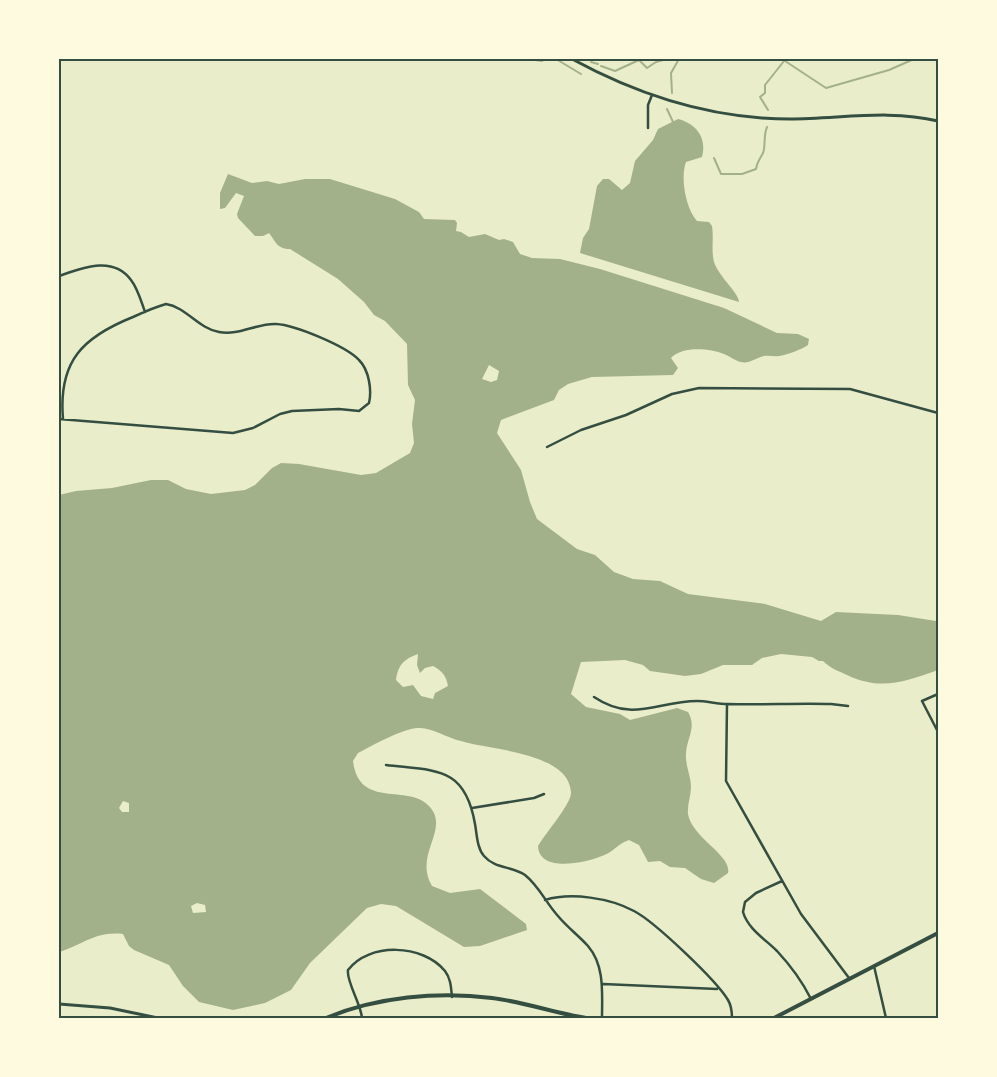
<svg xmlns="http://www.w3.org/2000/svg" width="997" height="1077" viewBox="0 0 997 1077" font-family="Commissioner,sans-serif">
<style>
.water{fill:#a3b18a;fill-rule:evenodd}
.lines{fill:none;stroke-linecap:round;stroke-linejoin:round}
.stream{stroke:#a3b18a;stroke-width:2}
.minor{stroke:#344e41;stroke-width:2.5}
.tertiary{stroke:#344e41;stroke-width:3}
.secondary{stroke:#344e41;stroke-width:4}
.neatline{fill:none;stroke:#344e41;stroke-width:2}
</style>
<rect width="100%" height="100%" fill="#e9edc9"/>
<path class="water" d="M 678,119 C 697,124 707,138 702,157 L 686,162 C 680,178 686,209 697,221 L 709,222 L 712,226 C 714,238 711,250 714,262 C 719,277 739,293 739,302 L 580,253 L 583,238 L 589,229 L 597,186 L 603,179 L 609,179 L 622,190 L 630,183 L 635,161 L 653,140 L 658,129 Z
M 228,174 L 252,183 L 267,181 L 279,184 L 305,179 L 330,179 L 395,199 L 419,212 L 424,219 L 455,220 L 457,223 L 456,231 L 461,232 L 469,237 L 485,234 L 499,240 L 504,239 L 513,242 L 520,254 L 532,258 L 560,259 L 600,269 L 724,308 L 777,333 L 798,334 L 809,339 L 808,345 C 803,349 786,355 779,356 C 774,357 769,355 764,356 C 756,358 749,364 741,362 C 735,361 730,356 724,354 C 709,348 682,346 671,358 L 678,368 L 673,375 L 592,377 L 568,384 L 559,390 L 554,400 L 501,420 L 497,433 L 521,470 L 530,502 L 537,519 L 577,549 L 595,555 L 614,572 L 633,579 L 660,581 L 688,594 L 765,604 L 821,621 L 836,612 L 898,615 L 936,621 L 938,622 L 938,670 C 904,682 881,691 847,675 C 838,671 830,668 823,661 L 819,661 L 812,657 L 781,654 L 762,658 L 752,665 L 723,665 L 701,674 L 685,676 L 650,671 L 643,665 L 625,660 L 581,662 L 571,694 L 586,707 L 620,714 L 630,720 L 677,708 L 688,712 C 697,727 687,738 686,753 C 685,765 691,776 691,787 C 691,796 687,805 688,814 C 692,838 732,855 728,873 L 714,883 L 701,879 L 685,868 L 670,867 L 660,861 L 648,862 L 639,845 L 629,840 C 619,843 612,853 602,856 C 585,863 539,873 538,846 C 545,834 571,804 571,793 C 570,752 489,750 461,741 C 447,738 432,727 418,728 C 401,729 374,745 358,753 L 353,761 C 359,810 408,783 429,806 C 451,829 413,854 432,886 L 450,893 L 480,889 L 526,924 L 527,930 L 480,946 L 464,947 L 396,906 L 381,904 L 367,908 L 310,963 L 291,990 L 265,1003 L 233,1010 L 199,1002 L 183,986 L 169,965 L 134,950 L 129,946 L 123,934 C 94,931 84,945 59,952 L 59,495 L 76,491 L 112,488 L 151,480 L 168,480 L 186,489 L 211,494 L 245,490 L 255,485 L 272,468 L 281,463 L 299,464 L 361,475 L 376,473 L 410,453 L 414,443 L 412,424 L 415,400 L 408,385 L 407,344 L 385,321 L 374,315 L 364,302 L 338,279 L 290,249 C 277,249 276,242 269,233 L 263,236 L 255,236 L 238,218 L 237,214 L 244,196 L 236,193 L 225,208 L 220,209 L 220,193 ZM 489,365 L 499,371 L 497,380 L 491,382 L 482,379 ZM 418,654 L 417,665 L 420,673 L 425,668 L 433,666 C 442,671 446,675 448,686 L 435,693 L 433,699 L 421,696 L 413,685 L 403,687 L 396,680 C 398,665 404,659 418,654 ZM 123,801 L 129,803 L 129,812 L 122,812 L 119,808 ZM 197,903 L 205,905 L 206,912 L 193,913 L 191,906 Z"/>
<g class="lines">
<path class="stream" d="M 527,59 L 542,61 L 545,59
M 556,59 L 581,74
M 782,59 L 826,88 L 889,70 L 914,59
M 591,62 L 598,64
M 601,66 L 615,71 L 639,60 L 647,68 L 656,62 L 667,59
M 672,93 L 671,73 L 679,59
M 667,109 L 673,122
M 768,110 L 760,97 L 765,93 L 765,85 L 784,61
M 714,158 L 721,174 L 742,174 L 756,169 C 757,162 760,159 763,153 C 766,145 763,136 767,127"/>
<path class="minor" d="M 648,128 L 648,105 L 652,95
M 59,276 C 82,268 113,255 131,280 C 138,289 141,301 145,312
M 59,419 L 233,433 L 253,428 L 280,414 L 292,411 L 339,409 L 359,411 L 369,403 C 372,390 369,370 359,360 C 346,346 295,325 276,324 C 257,323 239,336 219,332 C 199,329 186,307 166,304 C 155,307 144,312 133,317 C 83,337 58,361 63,419
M 547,447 L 581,430 L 626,415 L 672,394 L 699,388 L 850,389 L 938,413
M 938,694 L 922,701 L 938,732
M 594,697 C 633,723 657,701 697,701 C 707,701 717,704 728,704 C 762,705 797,703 831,704 L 848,706
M 727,704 L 726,781 L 801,914 L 849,978
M 386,765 C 436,771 465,766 475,824 C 477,835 477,848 484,856 C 495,869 512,866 525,875 C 539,886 546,903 558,916 C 567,927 578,935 588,946 C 605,966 602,993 602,1018
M 472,808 L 534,798 L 544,794
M 782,881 L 756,893 L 745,902 L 743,912 C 748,929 765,939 777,951 C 791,966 802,981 811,999
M 545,900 C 571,892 610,898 634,911 C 655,922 716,980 728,1000 C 731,1005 732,1012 732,1018
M 874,966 L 886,1018
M 603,984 L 717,989
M 362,1018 C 361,1004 346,981 348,970 C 369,942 423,944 445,971 C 451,979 451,988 452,997"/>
<path class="tertiary" d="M 572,59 C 640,96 711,119 790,119 C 840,119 889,109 938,121
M 59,1004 L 110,1008 L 158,1018"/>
<path class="secondary" d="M 326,1018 C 376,997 438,991 492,998 C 524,1002 555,1013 586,1018
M 774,1018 L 938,933"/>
</g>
<rect width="997" height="1077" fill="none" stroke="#fefae0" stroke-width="120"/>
<rect x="60" y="60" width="877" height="957" class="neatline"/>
</svg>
